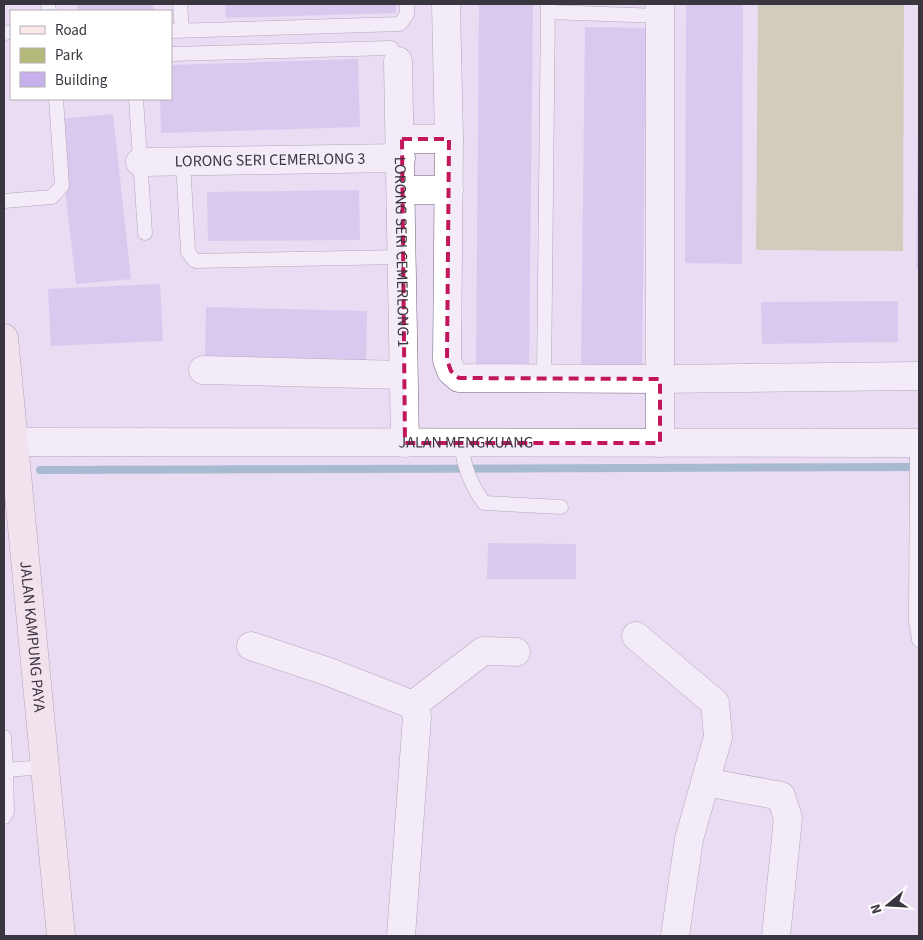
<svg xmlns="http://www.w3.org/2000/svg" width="923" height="940" viewBox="0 0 923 940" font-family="'Source Sans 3',sans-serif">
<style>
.green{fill:#b4b979}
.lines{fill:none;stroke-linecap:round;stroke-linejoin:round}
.stream{stroke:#5a91a4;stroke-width:8}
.building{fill:#c7b1ec}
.lane-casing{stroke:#726579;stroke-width:15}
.street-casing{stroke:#726579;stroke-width:29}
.secondary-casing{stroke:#726579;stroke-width:29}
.lane{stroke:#fff;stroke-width:14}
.street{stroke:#fff;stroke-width:28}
.secondary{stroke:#fde8e9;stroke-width:28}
.marked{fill:none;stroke:#c2185b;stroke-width:4;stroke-dasharray:10 6;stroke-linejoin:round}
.labels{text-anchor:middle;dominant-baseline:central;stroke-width:4;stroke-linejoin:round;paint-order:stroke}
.street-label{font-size:16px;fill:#3b353f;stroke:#fff}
</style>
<rect width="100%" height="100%" fill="#eadcf3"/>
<path class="green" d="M 758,4 L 904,4 L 903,251 L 756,250 Z"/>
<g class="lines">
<path class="stream" d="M 40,470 L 918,467"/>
</g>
<path class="building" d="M 77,4 L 153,4 L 154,11 L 78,11 Z
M 225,4 L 396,4 L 396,13 L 226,18 Z
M 479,4 L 533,4 L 529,368 L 476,367 Z
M 686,4 L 743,4 L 742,264 L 685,263 Z
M 585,27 L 646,28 L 642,370 L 581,369 Z
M 358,59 L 360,127 L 161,133 L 160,99 L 171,99 L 171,65 Z
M 113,114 L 131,279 L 76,284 L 57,119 Z
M 918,126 L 919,126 L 919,268 L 916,268 Z
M 359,190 L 360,240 L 208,241 L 207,192 Z
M 160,284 L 163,341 L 51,346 L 48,289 Z
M 898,301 L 898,342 L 762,344 L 761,302 Z
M 206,307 L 367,311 L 366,363 L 205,359 Z
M 488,543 L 576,544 L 576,579 L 487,579 Z"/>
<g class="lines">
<defs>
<path id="lane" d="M 48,4 L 49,11
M 180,4 L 182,31
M 548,12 L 660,16
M 171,31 L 400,24 L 407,14 L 407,4
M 4,33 L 11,32
M 171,54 L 391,48 L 398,61
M 136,99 L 145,233
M 183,161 L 188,252 L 195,261 L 402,257
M 4,201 L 52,197 L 62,186 L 56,99
M 544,378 L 548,4
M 461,443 C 464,467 470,483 484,503 L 561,507
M 917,443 L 916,621 L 919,640
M 4,737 L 6,770 L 4,770
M 4,817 L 7,812 L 6,770 L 45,767"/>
<g id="street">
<path d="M 446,4 L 449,139 L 447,360 L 451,371 L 459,378 L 660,379 L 919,376"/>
<path id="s1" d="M 398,61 L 405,443"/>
<path d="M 402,139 L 449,139"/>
<path id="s2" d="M 140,162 L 401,158"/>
<path d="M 401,190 L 449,190"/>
<path d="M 203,370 L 403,375"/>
<path id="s3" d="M 14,442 L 919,443"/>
<path d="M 660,443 L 660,4"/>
<path d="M 636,636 L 715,703 L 718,737 L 689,839 L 675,936"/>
<path d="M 251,646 L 329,672 L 413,705 L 417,717 L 401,936"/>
<path d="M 413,705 L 483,651 L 516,652"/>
<path d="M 705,782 L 781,796 L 788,818 L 776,936"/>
</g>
<g id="secondary">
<path id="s4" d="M 4,338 L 61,936"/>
</g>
</defs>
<use href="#lane" class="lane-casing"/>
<use href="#street" class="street-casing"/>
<use href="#secondary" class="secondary-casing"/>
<use href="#lane" class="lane"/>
<use href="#street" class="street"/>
<use href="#secondary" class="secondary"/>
</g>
<path d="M0 0H923V940H0ZM 402,139 L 449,139 L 447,360 L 451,371 L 459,378 L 660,379 L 660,443 L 405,443 Z" fill="#eadcf3" fill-opacity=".55" fill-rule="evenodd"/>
<path class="marked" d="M 402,139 L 449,139 L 447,360 L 451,371 L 459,378 L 660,379 L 660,443 L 405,443 Z"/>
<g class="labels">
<g class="street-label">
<text stroke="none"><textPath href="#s2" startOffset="130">LORONG SERI CEMERLONG 3</textPath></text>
<text stroke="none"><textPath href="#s1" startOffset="191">LORONG SERI CEMERLONG 1</textPath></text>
<text stroke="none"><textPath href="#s3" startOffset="452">JALAN MENGKUANG</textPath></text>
<text stroke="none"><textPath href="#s4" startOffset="300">JALAN KAMPUNG PAYA</textPath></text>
</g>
</g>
<rect width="923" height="940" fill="none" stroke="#3b353f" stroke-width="10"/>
<rect x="10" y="10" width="162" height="90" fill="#ffffff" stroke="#b1aeb2"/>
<rect x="20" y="26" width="25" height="8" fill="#fde8e9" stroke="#b1aeb2"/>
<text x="55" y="35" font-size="15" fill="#3b353f">Road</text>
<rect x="20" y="48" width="25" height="15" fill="#b4b979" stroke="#b1aeb2"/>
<text x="55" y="60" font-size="15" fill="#3b353f">Park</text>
<rect x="20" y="72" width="25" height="15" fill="#c7b1ec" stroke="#b1aeb2"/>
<text x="55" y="85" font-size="15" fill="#3b353f">Building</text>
<g transform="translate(888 905) rotate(252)" stroke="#ffffff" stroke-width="4" paint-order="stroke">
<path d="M0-4L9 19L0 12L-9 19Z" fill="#3b353f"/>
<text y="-8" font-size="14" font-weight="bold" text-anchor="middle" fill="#3b353f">N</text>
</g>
</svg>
